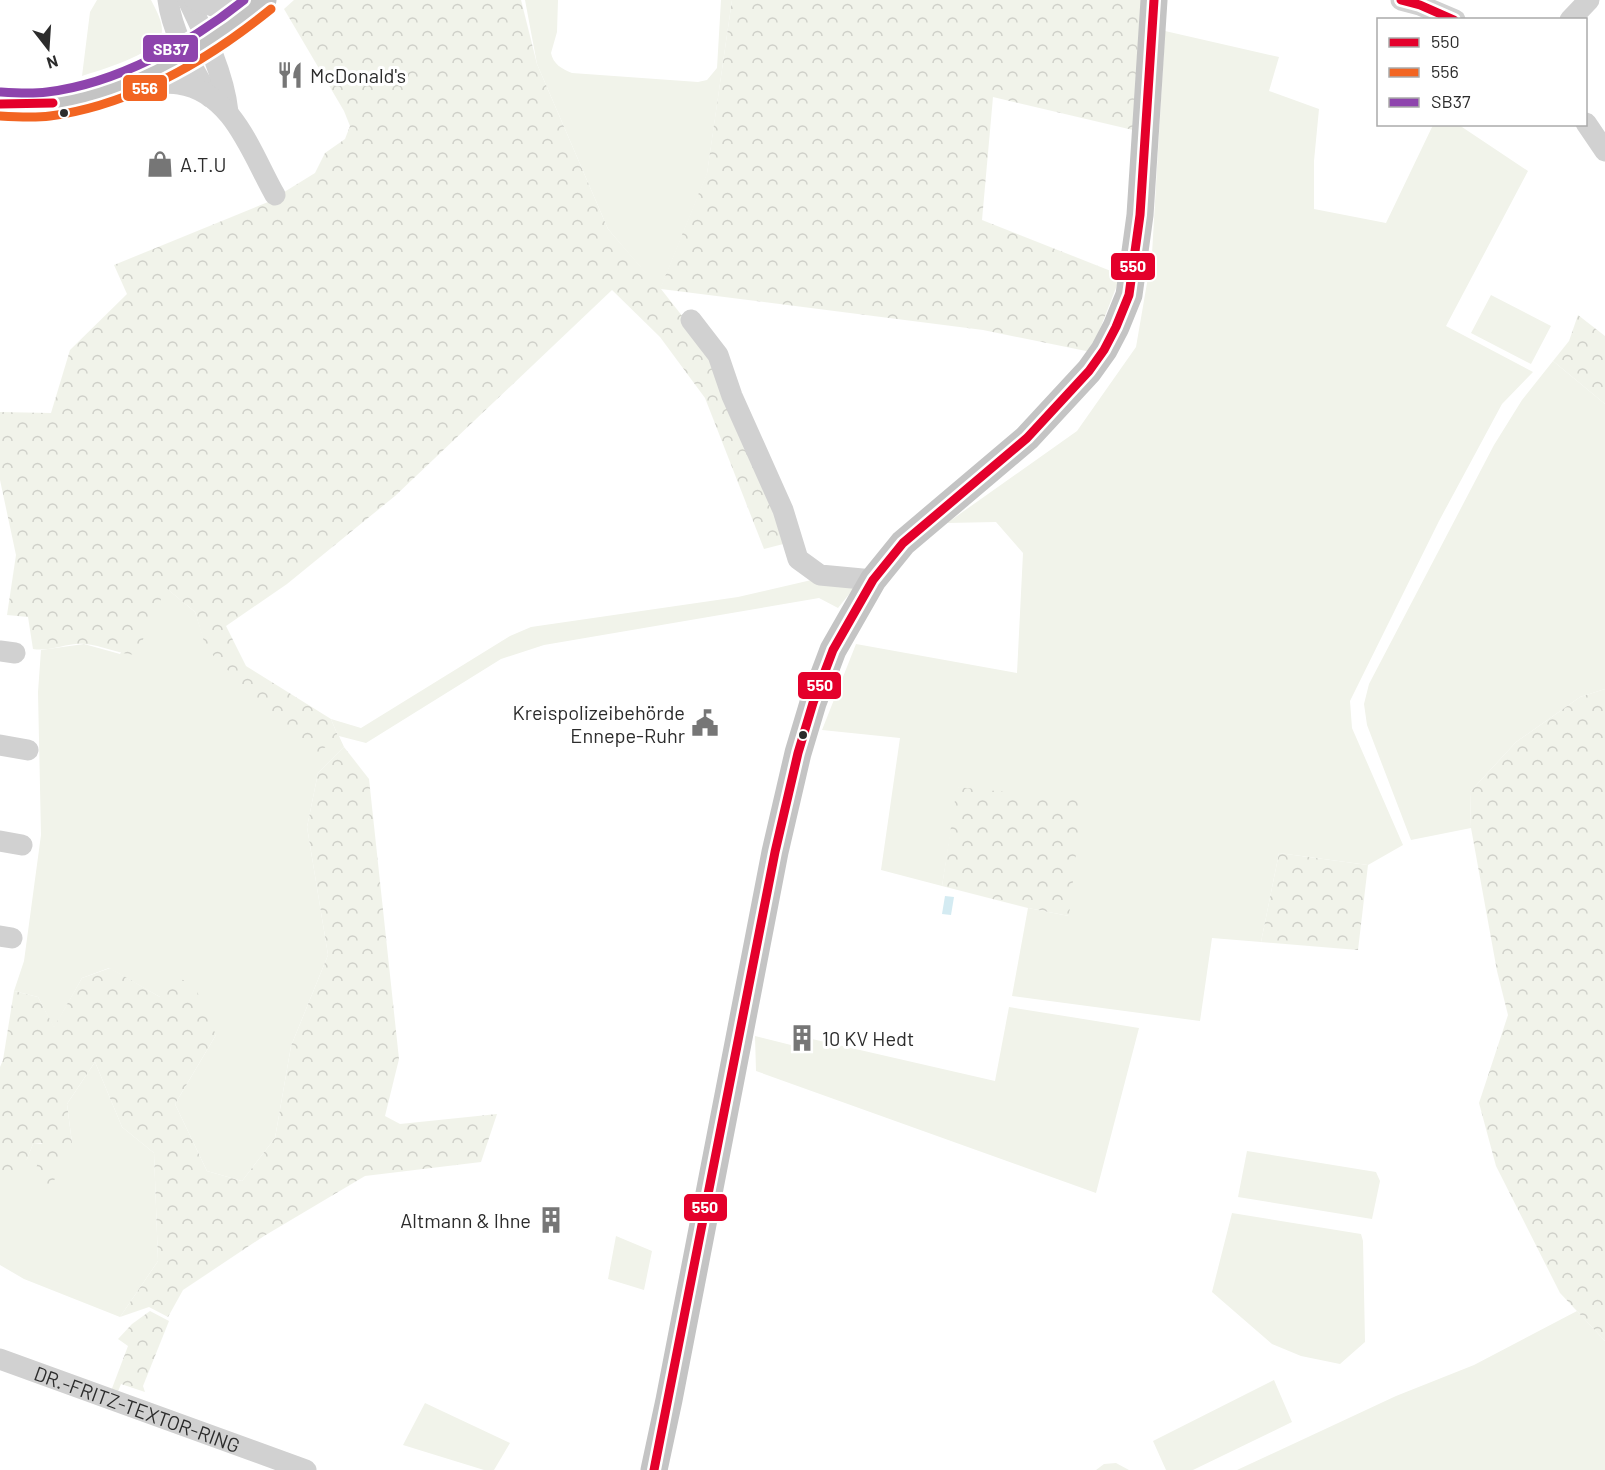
<svg xmlns="http://www.w3.org/2000/svg" width="1605" height="1470" viewBox="0 0 1605 1470" font-family="Barlow,sans-serif">
<style>
.green{fill:#f1f3ea}
.forest{fill:url(#forest-crowns)}
.water{fill:#d4ebf2}
.lines{fill:none;stroke-linecap:round;stroke-linejoin:round}
.minor{stroke:#d1d1d1;stroke-width:21}
.major{stroke:#c4c4c4;stroke-width:27}
.bus-1-casing{stroke:#fff;stroke-width:14}
.bus-2-casing{stroke:#fff;stroke-width:14}
.bus-3-casing{stroke:#fff;stroke-width:14}
.bus-1{stroke:#e4002b;stroke-width:9}
.bus-2{stroke:#f26522;stroke-width:9}
.bus-3{stroke:#8e44ad;stroke-width:9}
.bus-dot{fill:#2c2c2c;stroke:#fff;stroke-width:2}
.labels{text-anchor:middle;dominant-baseline:central;stroke-width:6;stroke-linejoin:round;paint-order:stroke}
.poi-label{font-size:20px;fill:#2c2c2c;stroke:#fff;text-anchor:start}
.street-label{font-size:20px;fill:#2c2c2c;stroke:#fff}
.line-badge{stroke:#fff;stroke-width:2}
.badge-label{font-size:16px;text-anchor:middle;font-weight:bold;fill:#fff}
</style>
<defs>
<pattern id="forest-crowns" width="20" height="18" patternUnits="userSpaceOnUse" patternTransform="scale(1.5)"><rect width="20" height="18" fill="#f1f3ea"/><path d="M2 6a3 3 0 1 1 6 0M12 15a3 3 0 1 1 6 0" fill="none" stroke="#cfd0c9"/></pattern>
</defs>
<rect width="100%" height="100%" fill="#fff"/>
<path class="green" d="M 97,0 L 151,0 C 156,10 165,25 161,36 C 153,55 100,70 82,76 L 90,12 Z
M 525,0 L 558,0 L 557,32 L 551,53 C 553,64 562,69 572,73 L 698,82 L 707,80 L 717,68 L 721,0 L 732,0 L 707,174 L 660,290 L 608,229 L 537,64 Z
M 1165,31 L 1279,57 L 1269,91 L 1319,109 L 1314,161 L 1314,209 L 1386,223 L 1433,125 L 1459,125 L 1528,171 L 1446,326 L 1533,372 L 1502,404 L 1439,521 L 1350,701 L 1352,728 L 1403,845 L 1368,865 L 1279,853 L 1261,942 L 1212,938 L 1200,1021 L 1012,996 L 1028,908 L 1069,916 L 958,787 L 942,886 L 881,870 L 900,738 L 822,730 L 856,644 L 1017,673 L 1023,553 L 996,522 L 947,523 L 1077,431 L 1136,347 L 1152,254 Z
M 1491,295 L 1551,326 L 1531,364 L 1471,333 Z
M 1553,361 L 1605,404 L 1605,689 L 1580,697 L 1516,742 L 1470,792 L 1471,828 L 1411,840 L 1367,725 L 1364,704 L 1369,684 L 1494,445 L 1522,400 Z
M 820,578 L 859,582 L 838,608 L 819,598 L 544,645 L 501,659 L 366,743 L 339,736 L 344,747 L 318,773 L 307,827 L 328,955 L 291,1046 L 275,1138 L 242,1181 L 207,1171 L 175,1104 L 216,1035 L 160,997 L 109,968 L 82,978 L 54,1028 L 38,997 L 14,991 L 24,961 L 41,835 L 38,692 L 41,650 L 84,644 L 120,654 L 165,587 L 195,612 L 207,648 L 338,736 L 331,719 L 361,728 L 510,636 L 531,627 L 738,597 Z
M 1009,1007 L 1139,1028 L 1096,1193 L 756,1071 L 755,1036 L 791,1045 L 799,1036 L 995,1081 Z
M 95,1062 L 122,1127 L 154,1153 L 158,1261 L 120,1317 L 24,1279 L 0,1265 L 0,1178 L 27,1159 L 33,1144 L 72,1143 L 67,1104 Z
M 1247,1151 L 1376,1172 L 1380,1181 L 1372,1219 L 1238,1197 Z
M 1232,1213 L 1361,1234 L 1363,1241 L 1365,1342 L 1340,1364 L 1301,1356 L 1272,1344 L 1212,1292 Z
M 616,1236 L 652,1251 L 644,1290 L 608,1279 Z
M 1577,1311 L 1605,1341 L 1605,1470 L 1237,1470 L 1396,1396 L 1474,1365 Z
M 1274,1380 L 1292,1422 L 1193,1470 L 1166,1470 L 1153,1441 Z
M 425,1403 L 510,1443 L 494,1470 L 484,1470 L 403,1445 Z
M 1116,1463 L 1129,1470 L 1096,1470 L 1104,1464 Z"/>
<path class="forest" d="M 294,0 L 521,0 L 537,64 L 608,229 L 660,289 L 707,173 L 732,0 L 1142,0 L 1133,130 L 993,97 L 982,220 L 1121,275 L 1091,352 L 983,330 L 661,289 L 712,354 L 791,542 L 764,549 L 705,398 L 660,337 L 612,290 L 395,496 L 287,584 L 226,626 L 246,666 L 331,719 L 338,736 L 313,758 L 206,648 L 195,612 L 166,588 L 136,655 C 118,654 101,645 85,644 C 68,642 51,652 33,649 L 28,617 L 7,615 L 16,555 L 0,480 L 0,412 L 51,413 L 70,350 L 127,294 L 114,265 L 268,202 L 315,173 L 325,153 L 345,139 L 350,126 L 344,111 L 284,9 Z
M 1578,315 L 1605,336 L 1605,404 L 1553,361 L 1569,341 Z
M 1605,689 L 1605,1341 L 1560,1293 L 1496,1166 L 1479,1103 L 1508,1015 L 1497,971 L 1471,828 L 1470,792 L 1516,742 L 1580,697 Z
M 344,747 L 369,779 L 399,1059 L 385,1116 L 400,1124 L 497,1114 L 481,1162 L 365,1176 L 264,1236 L 183,1290 L 168,1317 L 149,1307 L 120,1317 L 158,1261 L 154,1153 L 122,1127 L 95,1062 L 67,1104 L 72,1143 L 51,1187 L 33,1183 L 42,1143 L 33,1144 L 27,1159 L 12,1179 L 0,1178 L 0,1067 L 3,1060 L 14,991 L 38,997 L 54,1027 L 82,978 L 110,968 L 160,997 L 173,978 L 193,982 L 216,1035 L 175,1104 L 207,1171 L 242,1181 L 275,1138 L 291,1046 L 328,955 L 307,827 L 318,773 Z
M 957,787 L 1082,800 L 1069,916 L 1028,908 L 942,886 Z
M 1279,853 L 1368,865 L 1358,950 L 1261,942 Z
M 150,1311 L 169,1321 L 143,1386 L 145,1392 L 121,1384 L 117,1394 L 111,1391 L 128,1346 L 118,1339 L 132,1324 Z"/>
<path class="water" d="M 945,896 L 954,897 L 951,915 L 942,914 Z"/>
<g class="lines">
<g class="minor">
<path d="M 168,0 C 172,32 193,70 210,97"/>
<path d="M 188,0 C 205,35 224,74 228,112"/>
<path d="M 195,0 L 213,6 L 258,5"/>
<path d="M 1401,0 L 1420,5 L 1455,20"/>
<path d="M 1570,20 L 1589,0"/>
<path d="M 128,84 C 145,83 162,82 179,84 C 233,92 252,155 275,195"/>
<path d="M 1586,123 L 1605,151"/>
<path d="M 691,320 L 718,355 L 732,396 L 783,510 L 798,559 L 820,575 L 873,580"/>
<path d="M 0,651 L 15,653"/>
<path d="M 0,745 L 28,750"/>
<path d="M 0,841 L 22,845"/>
<path d="M 0,936 L 12,938"/>
<path id="s1" d="M 0,1359 L 306,1470"/>
</g>
<path class="major" d="M 0,104 C 17,105 34,106 50,104 C 117,96 213,44 263,0
M 654,1470 L 669,1400 L 775,852 L 798,753 L 813,703 L 833,650 L 873,580 L 903,543 L 1027,438 L 1089,371 L 1104,350 L 1116,327 L 1129,295 L 1140,215 L 1154,0"/>
<defs>
<path id="bus-1" d="M 1401,0 L 1420,5 L 1454,20
M 0,104 L 53,103
M 654,1470 L 775,852 L 798,753 L 813,703 L 833,650 L 873,580 L 903,543 L 1027,438 L 1089,371 L 1104,350 L 1116,327 L 1129,295 L 1140,215 L 1154,0"/>
<path id="bus-2" d="M 0,116 C 17,117 34,118 50,116 C 131,105 208,60 271,9"/>
<path id="bus-3" d="M 1,92 C 16,93 31,94 47,92 C 115,84 191,43 244,0"/>
</defs>
<use href="#bus-1" class="bus-1-casing"/>
<use href="#bus-2" class="bus-2-casing"/>
<use href="#bus-3" class="bus-3-casing"/>
<use href="#bus-1" class="bus-1"/>
<use href="#bus-2" class="bus-2"/>
<use href="#bus-3" class="bus-3"/>
</g>
<defs>
<symbol id="restaurant-bare" viewBox="-9 -9 18 18"><path d="M-5-6h1v4h1v-4h1v4h1v-4h1v5L-1.5 .5V6h-2V.5L-5-1ZM5-6V6H3V1.5H1.5Q1.5-4 5-6Z" fill="#767676" stroke="#fff" stroke-width="2.5" paint-order="stroke"/></symbol>
<symbol id="shop-bare" viewBox="-9 -9 18 18"><path d="M-5-2.5h2.3a2.7 3.5 0 0 1 5.4 0H5L5.5 6h-11ZM-1.5-2.5h3a1.5 2.3 0 0 0-3 0Z" fill="#767676" stroke="#fff" stroke-width="2.5" paint-order="stroke"/></symbol>
<symbol id="civic-bare" viewBox="-9 -9 18 18"><path d="M-.6-6.5H3V-4.5H.6V-3L4-1V1h2V6H-6V1h2V-1L-.6-3ZM-1.2 2.5V6h2.4V2.5Z" fill="#767676" stroke="#fff" stroke-width="2.5" paint-order="stroke"/></symbol>
<symbol id="building-bare" viewBox="-9 -9 18 18"><path d="M-4-6H4V6H1V3H-1V6H-4ZM-2.5-4.3h1.7v1.8h-1.7ZM.8-4.3h1.7v1.8H.8ZM-2.5-1h1.7V.8h-1.7ZM.8-1h1.7V.8H.8Z" fill="#767676" stroke="#fff" stroke-width="2.5" paint-order="stroke"/></symbol>
</defs>
<g fill-rule="evenodd">
<use href="#restaurant-bare" x="271" y="56" width="38" height="38"/>
<use href="#shop-bare" x="141" y="145" width="38" height="38"/>
<use href="#civic-bare" x="686" y="704" width="38" height="38"/>
<use href="#building-bare" x="783" y="1019" width="38" height="38"/>
<use href="#building-bare" x="532" y="1201" width="38" height="38"/>
</g>
<g class="bus-dot">
<circle cx="64" cy="113" r="5"/>
<circle cx="803" cy="735" r="5"/>
</g>
<g class="labels">
<g class="poi-label">
<text x="310" y="75">McDonald's</text>
<text x="180" y="164">A.T.U</text>
<text x="685" y="712" text-anchor="end">Kreispolizeibehörde<tspan x="685" dy="23">Ennepe-Ruhr</tspan></text>
<text x="822" y="1038">10 KV Hedt</text>
<text x="531" y="1220" text-anchor="end">Altmann &amp; Ihne</text>
</g>
<g class="street-label">
<text stroke="none"><textPath href="#s1" startOffset="146">DR.-FRITZ-TEXTOR-RING</textPath></text>
</g>
</g>
<g class="line-badge">
<rect x="142" y="34" width="57" height="29" rx="6" fill="#8e44ad"/>
<rect x="122" y="74" width="46" height="28" rx="6" fill="#f26522"/>
<rect x="1110" y="252" width="46" height="29" rx="6" fill="#e4002b"/>
<rect x="797" y="671" width="45" height="29" rx="6" fill="#e4002b"/>
<rect x="683" y="1193" width="45" height="29" rx="6" fill="#e4002b"/>
</g>
<g class="badge-label">
<text x="171" y="55">SB37</text>
<text x="145" y="94">556</text>
<text x="1133" y="272">550</text>
<text x="820" y="691">550</text>
<text x="705" y="1213">550</text>
</g>
<rect x="1377" y="18" width="210" height="108" fill="#ffffff" stroke="#ababab" stroke-width="1.5"/>
<rect x="1389" y="38" width="30" height="9" fill="#e4002b" stroke="#ababab" stroke-width="1.5"/>
<text x="1431" y="48" font-size="18" fill="#2c2c2c">550</text>
<rect x="1389" y="68" width="30" height="9" fill="#f26522" stroke="#ababab" stroke-width="1.5"/>
<text x="1431" y="78" font-size="18" fill="#2c2c2c">556</text>
<rect x="1389" y="98" width="30" height="9" fill="#8e44ad" stroke="#ababab" stroke-width="1.5"/>
<text x="1431" y="108" font-size="18" fill="#2c2c2c">SB37</text>
<g transform="translate(48 48) rotate(163)" stroke="#ffffff" stroke-width="4.5" paint-order="stroke">
<path d="M0-4.5L10 22L0 15L-10 22Z" fill="#2c2c2c"/>
<text y="-9" font-size="16" font-weight="bold" text-anchor="middle" fill="#2c2c2c">N</text>
</g>
</svg>
